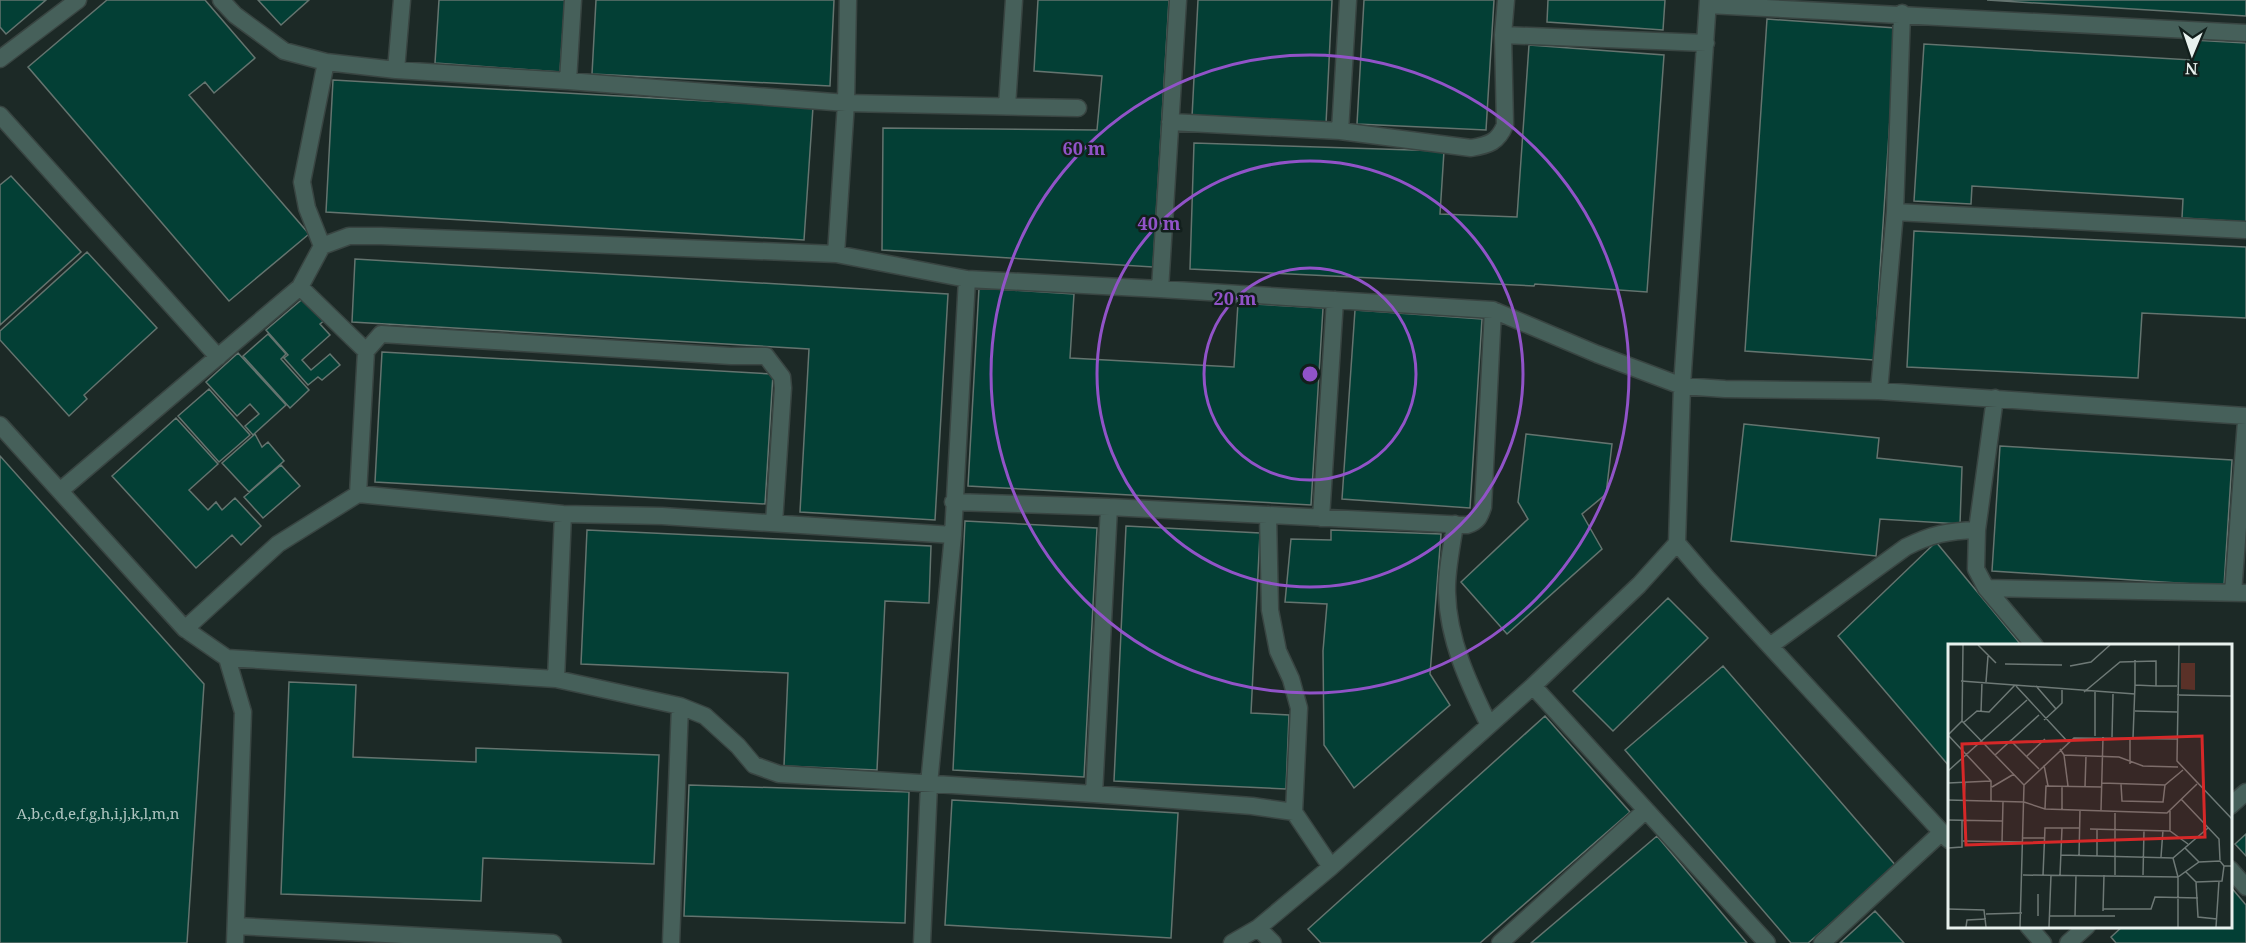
<svg xmlns="http://www.w3.org/2000/svg" width="2246" height="943" viewBox="0 0 2246 943" font-family="'Noto Serif',serif">
<style>
.building{fill:#033f35;stroke:#64746f;stroke-width:1.5}
.lines{fill:none;stroke-linecap:round;stroke-linejoin:round}
.minor-casing{stroke:#394542;stroke-width:19}
.minor{stroke:#46605a;stroke-width:16}
.ring{fill:none;stroke:#9153c8;stroke-width:3}
.labels{text-anchor:middle;dominant-baseline:central;stroke-width:5;stroke-linejoin:round;paint-order:stroke}
.number-label{font-size:15px;fill:#afc4c0}
.inset-road{fill:none;stroke:#6e7976;stroke-width:1.5}
.view{fill:#d62828;fill-opacity:0.15;stroke:#d62828;stroke-width:3}
.inset-edge{fill:none;stroke:#e8f1ee;stroke-width:3}
.centre{fill:#9153c8;stroke:#121f1c;stroke-width:3}
.ring-label{font-size:18px;text-anchor:middle;font-weight:bold;fill:#9153c8;stroke:#121f1c;stroke-width:5;stroke-linejoin:round;paint-order:stroke}
</style>
<rect width="100%" height="100%" fill="#1c2926"/>
<path class="building" d="M 0,0 L 46,0 L 6,34 L 0,27 Z
M 107,0 L 205,0 L 255,58 L 214,93 L 205,82 L 189,95 L 309,234 L 229,301 L 28,67 Z
M 258,0 L 309,0 L 281,25 Z
M 439,0 L 565,0 L 560,72 L 435,63 Z
M 596,0 L 834,0 L 830,86 L 592,74 Z
M 1038,0 L 1169,0 L 1153,267 L 882,250 L 883,128 L 1097,130 L 1102,76 L 1034,71 Z
M 1198,0 L 1332,0 L 1326,124 L 1192,117 Z
M 1364,0 L 1494,0 L 1486,130 L 1357,124 Z
M 1548,0 L 1665,0 L 1663,30 L 1547,22 Z
M 1987,0 L 2246,0 L 2246,16 Z
M 1767,19 L 1896,28 L 1874,360 L 1745,351 Z
M 2192,40 L 2246,43 L 2246,222 L 2182,218 L 2183,199 L 1972,186 L 1971,204 L 1914,201 L 1924,44 L 2191,60 Z
M 1529,45 L 1664,55 L 1647,292 L 1535,284 L 1534,286 L 1190,269 L 1194,143 L 1444,151 L 1440,214 L 1517,217 Z
M 333,80 L 813,107 L 804,240 L 326,212 Z
M 11,176 L 81,252 L 0,325 L 0,185 Z
M 1914,231 L 2246,247 L 2246,318 L 2142,313 L 2138,378 L 1907,367 Z
M 87,252 L 157,328 L 84,395 L 87,399 L 69,416 L 0,340 L 0,331 Z
M 355,259 L 948,294 L 935,520 L 800,512 L 809,349 L 352,322 Z
M 979,288 L 1074,294 L 1070,358 L 1234,367 L 1238,303 L 1323,308 L 1311,505 L 968,486 Z
M 306,296 L 326,319 L 320,324 L 330,335 L 302,360 L 311,370 L 330,354 L 340,365 L 322,380 L 318,377 L 308,385 L 284,358 L 288,355 L 266,330 Z
M 1355,310 L 1482,319 L 1470,508 L 1342,499 Z
M 268,334 L 286,354 L 281,359 L 309,390 L 290,408 L 243,356 Z
M 382,352 L 773,374 L 765,504 L 375,482 Z
M 238,353 L 286,405 L 253,435 L 245,426 L 259,414 L 250,404 L 237,416 L 206,382 Z
M 209,389 L 250,435 L 219,462 L 178,416 Z
M 176,418 L 218,464 L 189,490 L 208,510 L 216,502 L 222,510 L 235,498 L 261,526 L 241,545 L 232,535 L 196,568 L 112,476 Z
M 1744,424 L 1879,438 L 1877,458 L 1962,467 L 1960,524 L 1880,519 L 1876,556 L 1731,541 Z
M 255,434 L 262,447 L 268,442 L 284,461 L 249,492 L 222,463 Z
M 1526,434 L 1612,444 L 1606,494 L 1582,514 L 1602,549 L 1507,634 L 1461,582 L 1528,519 L 1518,502 Z
M 2000,446 L 2232,460 L 2224,586 L 1992,571 Z
M 0,456 L 204,684 L 187,943 L 0,943 Z
M 281,465 L 300,486 L 263,518 L 244,497 Z
M 965,521 L 1097,528 L 1084,777 L 953,770 Z
M 1126,526 L 1260,533 L 1251,713 L 1289,715 L 1286,789 L 1114,781 Z
M 587,530 L 931,546 L 929,603 L 885,601 L 877,770 L 784,766 L 788,673 L 581,664 Z
M 1331,530 L 1441,534 L 1430,674 L 1450,705 L 1354,788 L 1324,745 L 1323,651 L 1327,604 L 1285,602 L 1291,539 L 1331,540 Z
M 1936,542 L 2022,646 L 1949,646 L 1949,766 L 1838,636 Z
M 1668,598 L 1708,638 L 1613,731 L 1573,691 Z
M 1723,666 L 1897,867 L 1808,943 L 1791,943 L 1625,750 Z
M 289,682 L 356,685 L 353,757 L 476,762 L 476,748 L 659,755 L 654,864 L 483,858 L 481,901 L 281,894 Z
M 1545,716 L 1630,812 L 1480,943 L 1321,943 L 1308,929 Z
M 689,785 L 909,792 L 905,923 L 684,916 Z
M 952,800 L 1178,813 L 1171,938 L 945,925 Z
M 2246,834 L 2246,856 L 2235,844 Z
M 1657,836 L 1747,943 L 1531,943 Z
M 2230,886 L 2246,905 L 2246,943 L 2116,943 L 2111,937 L 2123,926 L 2230,926 Z
M 1875,911 L 1904,943 L 1840,943 Z"/>
<g class="lines">
<defs>
<path id="minor" d="M 221,0 L 235,15 L 284,51 L 326,62 L 396,70 L 568,81 L 846,103 L 1078,108
M 1708,0 L 1682,386 L 1677,543 L 1707,578 L 1949,840
M 1708,5 L 2246,33
M 1503,35 L 1706,43
M 0,59 L 78,0
M 396,70 L 402,0
M 568,81 L 573,0
M 1007,106 L 1014,0
M 0,115 L 218,357
M 1170,122 L 1340,131 L 1471,148 C 1489,145 1498,142 1505,125 L 1503,35 L 1506,0
M 1340,131 L 1348,0
M 1895,212 L 2246,230
M 322,246 L 307,208 L 302,182 L 326,62
M 836,254 L 846,103 L 848,0
M 300,287 L 366,351
M 1160,289 L 1178,0
M 1879,391 L 1895,212 L 1902,13
M 1995,398 L 1977,530 L 1976,569 L 1986,588 L 2035,646
M 0,425 L 185,629 L 227,658 L 243,712 L 235,943
M 61,490 L 300,287 L 322,246 L 349,236 L 381,236 L 836,254 L 967,279 L 1160,289 L 1493,310 L 1597,354 L 1682,386 L 1725,389 L 1879,391 L 2246,416
M 358,494 L 366,351 L 381,334 L 731,356 L 766,356 L 782,377 L 783,388 L 774,523
M 953,502 L 1109,507 L 1467,525 C 1478,522 1480,516 1483,507 L 1493,310
M 1268,515 L 1270,610 L 1278,651 L 1291,679 L 1299,708 L 1294,812
M 1321,518 L 1335,300
M 1455,524 C 1452,546 1446,571 1447,593 C 1448,640 1469,684 1489,725
M 1986,588 L 2246,593
M 2233,593 L 2246,421
M 185,629 L 278,544 L 358,494 L 563,514 L 662,516 L 953,535
M 1770,646 L 1906,547 C 1932,534 1948,531 1977,530
M 227,658 L 556,679 L 680,706 L 705,716 L 738,746 L 754,765 L 779,774 L 1094,794 L 1252,806 L 1294,812 L 1331,867
M 556,679 L 563,514
M 1533,686 L 1767,943
M 1094,794 L 1109,507
M 2230,806 L 2246,792
M 2230,869 L 2246,887
M 236,926 L 553,943
M 2028,926 L 2043,943
M 1258,928 L 1273,943
M 671,943 L 680,706
M 922,943 L 929,784 L 953,535 L 967,279
M 1232,943 L 1258,928 L 1331,867 L 1533,686 L 1639,585 L 1677,543
M 1500,943 L 1646,810
M 1822,943 L 1942,832
M 2068,943 L 2087,926"/>
</defs>
<use href="#minor" class="minor-casing"/>
<use href="#minor" class="minor"/>
</g>
<g class="ring">
<circle cx="1310" cy="374" r="106"/>
<circle cx="1310" cy="374" r="213"/>
<circle cx="1310" cy="374" r="319"/>
</g>
<g class="labels">
<g class="number-label">
<text x="98" y="813">A,b,c,d,e,f,g,h,i,j,k,l,m,n</text>
</g>
</g>
<g transform="translate(1948 644)">
<rect width="284" height="284" fill="#1c2926"/>
<path d="M 233,19 L 247,19 L 247,46 L 233,45 Z" fill="#5a3128"/>
<path class="inset-road" d="M 15,1 L 14,77 L 76,141M 30,1 L 48,19M 231,1 L 229,117 L 284,175M 57,20 L 114,21M 122,22 L 143,18 L 162,1M 13,37 L 187,50M 38,38 L 40,12M 187,41 L 187,16M 68,42 L 120,98M 88,42 L 108,65 L 96,76M 208,42 L 229,42M 136,48 L 172,18 L 208,17 L 208,42 L 187,41 L 185,94M 229,51 L 284,52M 108,65 L 114,59 L 114,46M 187,67 L 229,68M 33,68 L 34,38M 14,77 L 0,91 L 43,137 L 43,157M 15,79 L 29,67 L 41,68 L 67,41M 147,92 L 147,48M 164,93 L 165,50M 182,94 L 182,120M 62,96 L 91,125M 112,105 L 116,111 L 171,113 L 195,122 L 230,123M 47,111 L 91,71M 116,111 L 120,142M 79,112 L 97,95M 96,121 L 100,142M 0,127 L 79,56M 0,139 L 43,137M 154,139 L 217,141 L 235,126M 173,140 L 174,157 L 215,158 L 217,141M 44,143 L 66,130M 137,143 L 138,112M 233,155 L 271,195 L 272,216M 0,156 L 76,158 L 97,165 L 219,169 L 249,140M 16,157 L 17,138M 97,165 L 98,142 L 154,143M 114,165 L 114,142M 153,166 L 155,93M 222,167 L 222,187M 0,176 L 54,177M 142,185 L 222,187 L 240,200M 75,194 L 97,194M 15,197 L 75,198M 54,198 L 55,158M 0,204 L 14,203 L 14,176M 237,204 L 251,218M 113,211 L 225,214 L 260,184M 131,212 L 132,166M 149,212 L 149,185M 213,213 L 215,186M 225,214 L 230,233 L 230,283M 238,228 L 248,238 L 274,237 L 276,222M 75,231 L 230,233 L 251,218 L 272,217 L 276,222 L 284,222M 95,231 L 97,184 L 132,184M 112,231 L 114,184M 167,231 L 167,169M 195,231 L 196,186M 248,238 L 250,273 L 269,275M 0,265 L 36,266 L 38,283M 155,265 L 203,265 L 207,253 L 250,254M 155,267 L 156,231M 38,270 L 74,269M 90,272 L 90,250M 102,272 L 167,272M 127,272 L 128,231M 18,283 L 19,276 L 38,275M 72,283 L 76,141 L 126,94 L 229,95M 101,283 L 103,231M 268,283 L 271,237"/>
<path class="view" d="M 254,92 L 257,193 L 18,201 L 14,100 Z"/>
<rect width="284" height="284" class="inset-edge"/>
</g>
<circle cx="1310" cy="374" r="9" class="centre"/>
<g class="ring-label">
<text x="1084" y="155">60 m</text>
<text x="1159" y="230">40 m</text>
<text x="1235" y="305">20 m</text>
</g>
<g transform="translate(2192 54) rotate(182)" stroke="#121f1c" stroke-width="4.5" paint-order="stroke">
<path d="M0-4.5L10 22L0 15L-10 22Z" fill="#e8f1ee"/>
<text y="-9" font-size="16" font-weight="bold" text-anchor="middle" fill="#e8f1ee">N</text>
</g>
</svg>
